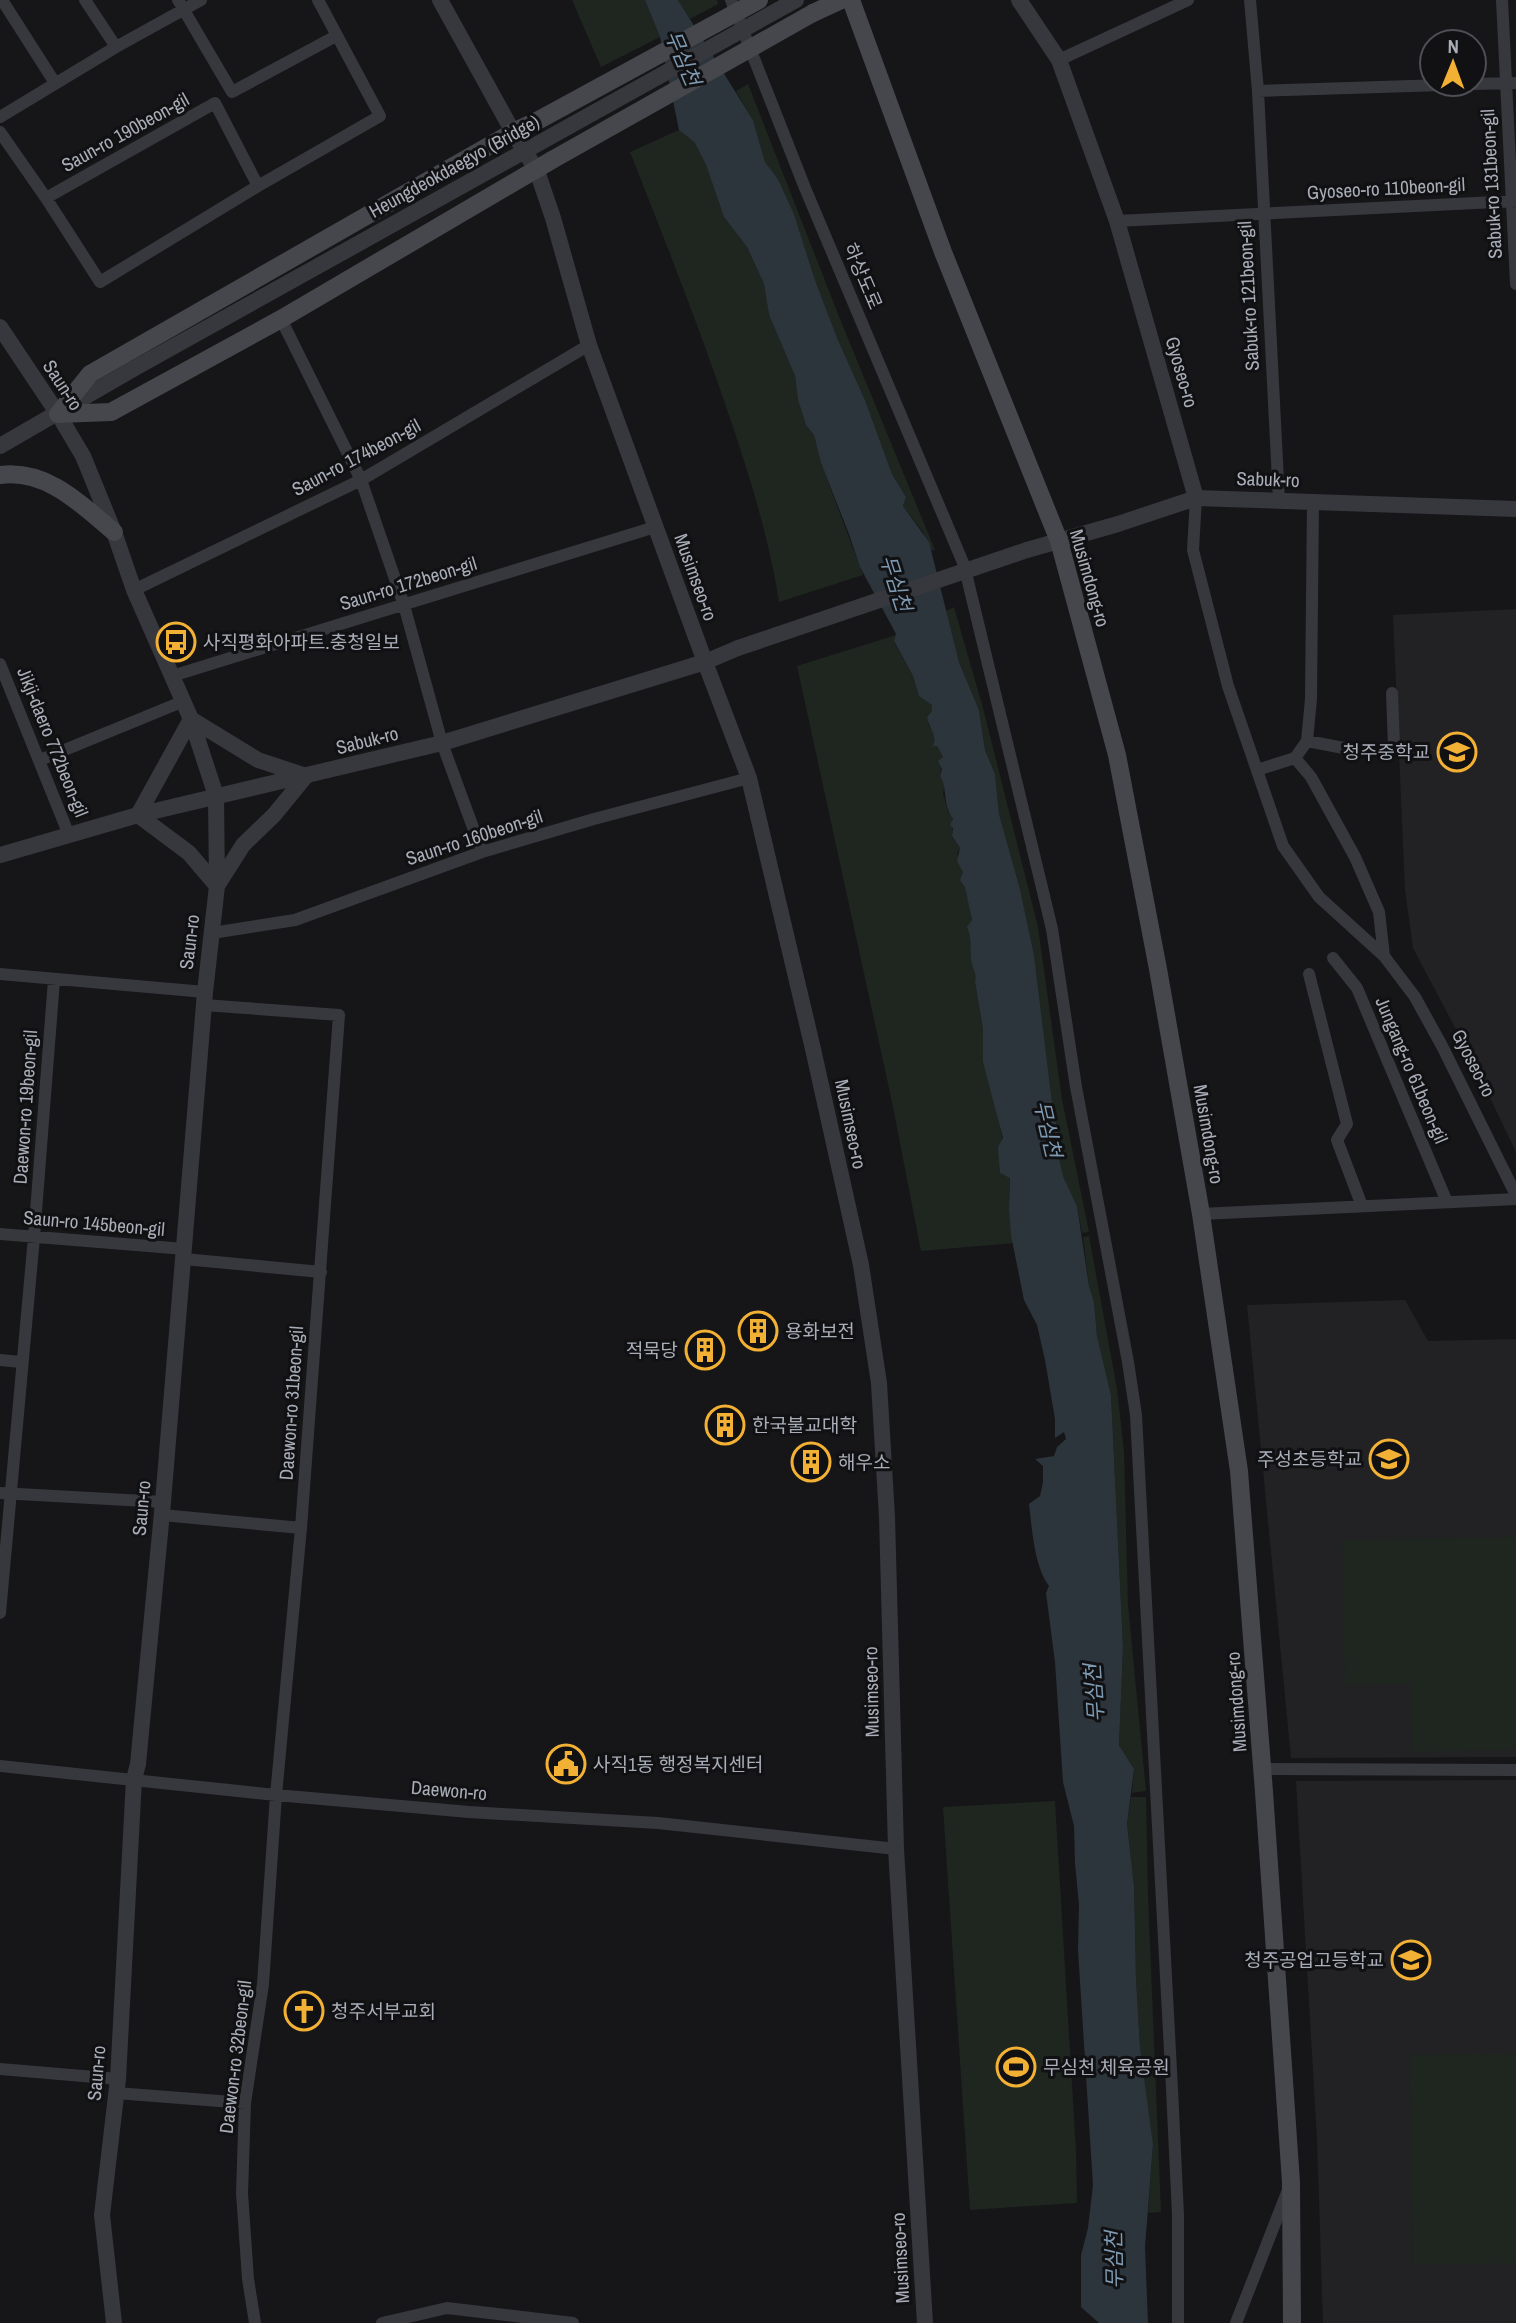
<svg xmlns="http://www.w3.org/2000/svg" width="1516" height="2323" viewBox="0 0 1516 2323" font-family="'Archivo Narrow','Noto Sans KR',sans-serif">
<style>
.built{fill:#222225}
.green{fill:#1e261f}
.water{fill:#2c353c}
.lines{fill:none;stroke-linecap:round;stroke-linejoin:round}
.minor{stroke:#37383d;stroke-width:12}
.tertiary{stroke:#37383d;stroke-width:16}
.secondary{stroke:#45474d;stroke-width:18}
.tertiary-bridge{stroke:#37383d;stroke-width:16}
.secondary-bridge{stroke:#45474d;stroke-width:18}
.labels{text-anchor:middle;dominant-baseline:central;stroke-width:6;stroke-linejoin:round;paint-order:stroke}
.street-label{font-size:19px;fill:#a8adb8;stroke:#111113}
.poi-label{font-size:19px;fill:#a8adb8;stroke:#111113;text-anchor:start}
.water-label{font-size:21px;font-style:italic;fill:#7f9bb3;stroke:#111113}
</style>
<rect width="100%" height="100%" fill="#161618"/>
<path class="built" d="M 1516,609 L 1516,1152 L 1469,1054 L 1413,948 L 1405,890 L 1393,615 Z
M 1405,1300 L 1428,1341 L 1516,1339 L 1516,1757 L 1291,1758 L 1247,1305 Z
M 1516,1780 L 1516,2323 L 1323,2323 L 1317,2139 L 1296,1781 Z"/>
<path class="green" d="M 572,0 L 645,0 L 660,37 L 601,67 Z
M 678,0 L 717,0 L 718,4 L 690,19 Z
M 748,84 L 840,319 L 935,550 L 931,550 L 923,532 L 903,506 L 906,497 L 892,474 L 865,400 L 838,340 L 815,280 L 794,214 L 778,179 L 765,162 L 753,120 L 736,91 Z
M 679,130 L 695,143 L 706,165 L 724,217 L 747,247 L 764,284 L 769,315 L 795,376 L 798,400 L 806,425 L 814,434 L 821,463 L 863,575 L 779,602 C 770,543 752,484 733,427 C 702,334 666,243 630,152 Z
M 954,607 L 983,708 L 1038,927 L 1062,1099 L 1089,1232 L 1082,1233 L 1077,1206 L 1063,1176 L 1056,1144 L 1058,1132 L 1053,1110 L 1034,955 L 1020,889 L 999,814 L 995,774 L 985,750 L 979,710 L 959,662 L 946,611 Z
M 896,635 L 894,642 L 913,676 L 919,696 L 932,704 L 932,711 L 927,717 L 929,726 L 936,736 L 933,747 L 937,746 L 943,757 L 940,776 L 945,783 L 943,793 L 948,811 L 953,819 L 952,837 L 960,848 L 957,854 L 963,872 L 972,920 L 972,963 L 977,975 L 975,982 L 983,1029 L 983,1062 L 992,1087 L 1010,1178 L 1009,1209 L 1014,1243 L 921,1251 L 892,1102 L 797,666 Z
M 1089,1236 L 1117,1389 L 1124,1452 L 1128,1605 L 1146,1791 L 1132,1793 L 1134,1769 L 1119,1745 L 1123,1648 L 1111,1395 L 1097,1336 L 1094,1302 L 1089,1286 L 1083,1237 Z
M 1516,1537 L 1516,1750 L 1413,1752 L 1411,1684 L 1345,1685 L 1342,1540 Z
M 1131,1797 L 1146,1797 L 1148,1895 L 1161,2212 L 1148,2213 L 1153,2144 L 1140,2047 L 1136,1979 L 1134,1886 L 1127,1824 Z
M 1055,1801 L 1076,2151 L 1077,2203 L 970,2210 L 943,1807 Z
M 1516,2053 L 1516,2263 L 1414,2265 L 1409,2055 Z"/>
<path class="water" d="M 645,0 L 678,0 L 753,120 L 765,162 L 778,179 L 794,214 L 815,280 L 838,340 L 865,400 L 892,474 L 906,497 L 903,506 L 929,542 L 959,662 L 979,710 L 985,750 L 995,774 L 999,814 L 1020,889 L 1034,955 L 1053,1110 L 1058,1132 L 1056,1144 L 1063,1176 L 1077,1206 L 1089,1286 L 1094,1302 L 1097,1336 L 1111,1395 L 1123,1648 L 1119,1745 L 1134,1769 L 1127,1824 L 1134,1886 L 1136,1979 L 1140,2047 L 1153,2144 L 1145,2247 L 1148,2323 L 1099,2323 L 1081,2307 L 1081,2255 L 1088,2228 L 1093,2185 L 1078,1950 L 1079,1905 L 1075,1863 L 1074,1826 L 1063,1782 L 1055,1662 L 1046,1593 L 1049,1586 C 1034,1566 1032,1528 1029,1504 L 1040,1496 L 1043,1482 L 1043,1466 L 1035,1459 L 1054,1456 L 1057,1447 L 1066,1439 L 1064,1432 L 1055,1438 L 1055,1419 L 1045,1360 L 1037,1325 L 1024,1300 L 1011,1235 L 1009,1209 L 1010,1178 L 1000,1173 L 998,1147 L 1003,1138 L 983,1062 L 983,1029 L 975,982 C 977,974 974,972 972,964 C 969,951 973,939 967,927 L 972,920 L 965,887 L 960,880 L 963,872 L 957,861 L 960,848 L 952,836 L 953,828 L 950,825 L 953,819 C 942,803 948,788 940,776 L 942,769 L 938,761 L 943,757 L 937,746 L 932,747 C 939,737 929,729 927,717 L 932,711 L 932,705 L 919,696 L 913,676 L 894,641 L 896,634 L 860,567 L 849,534 L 821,463 L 814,435 L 806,425 L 798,400 L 795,376 L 769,315 L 764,284 L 747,247 L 724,217 L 706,165 L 695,143 L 679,130 L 660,37 Z"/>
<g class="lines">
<path class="minor" d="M 2,0 L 55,83
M 85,0 L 116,47
M 178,0 L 232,92 L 336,36
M 731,0 L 805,188 L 964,565 L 1052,929 L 1076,1087 L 1128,1362 L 1136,1415 L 1172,2089 L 1178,2215 L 1178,2323
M 1250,0 L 1258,91 L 1279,500
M 1502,0 L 1516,284
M 1059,60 L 1188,0
M 1474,84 L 1516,83
M 1258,91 L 1474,84
M 0,117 L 116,47 L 201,0
M 0,132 L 46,198 L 100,282 L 258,186 L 380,116 L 318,0
M 46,198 L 215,103 L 258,186
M 1117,221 L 1516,201
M 281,319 L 361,480 L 404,605 L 442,743 L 482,852
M 1196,498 L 1193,550 L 1228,686 L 1283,846 L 1319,897 L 1384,956 L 1415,997 L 1442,1046 L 1516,1195
M 134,590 L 361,480 L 589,345
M 0,664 L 69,835
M 172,676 L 655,527
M 1307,741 L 1349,749 L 1394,747 L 1392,693
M 1295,758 L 1311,777 L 1355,857 L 1379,912 L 1384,956
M 40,760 L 184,701
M 1257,770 L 1295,758 L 1307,741 L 1311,699 L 1313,501
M 212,933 L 295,920 L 482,852 L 594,819 L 749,778
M 1333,958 L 1357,988 L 1447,1202
M 0,974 L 205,992
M 1309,974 L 1347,1124 L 1337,1140 L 1362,1206
M 204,1005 L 339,1015 L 301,1528 L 276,1795 L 263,1984 L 245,2103 L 242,2193 L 248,2279 L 255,2323
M 1201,1214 L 1516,1199
M 0,1234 L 185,1249
M 184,1259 L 321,1272
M 0,1360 L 21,1362
M 0,1493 L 163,1502
M 162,1515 L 301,1528
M 0,1613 L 34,1237 L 54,980
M 0,1766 L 276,1795 L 469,1812 L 658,1823 L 896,1849
M 1262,1769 L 1516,1770
M 0,2069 L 118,2079
M 116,2093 L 245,2103
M 382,2323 L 447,2308 L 573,2323
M 1236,2323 L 1288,2190"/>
<path class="tertiary" d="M 440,0 L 513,132 L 537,171 L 553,218 L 589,345 L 705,662 L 749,778 L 813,1049 L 861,1265 L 879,1383 L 887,1517 L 896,1849 L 925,2323
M 1019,0 L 1059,60 L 1117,221 L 1196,498
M 0,327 L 58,414 L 83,456 L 114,532 L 134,590 L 191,719 L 216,796 L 217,886 L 205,992 L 163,1502 L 138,1764 L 134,1779 L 118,2079 L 102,2215 L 114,2323
M 0,446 L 133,369
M 1027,550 L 1118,524 L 1196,498 L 1516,509
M 191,719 L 258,760 L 306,776 L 274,815 L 243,845 L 217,886 L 189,853 L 138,815 Z
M 0,855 L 138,815 L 442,743 L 705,662 L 738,648"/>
<path class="secondary" d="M 851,0 L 943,252 L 1059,541 L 1117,755 L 1158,969 L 1201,1214 L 1239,1471 L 1264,1792 L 1291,2182 L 1292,2323
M 813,13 L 841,0
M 58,414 L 90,374 L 513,132 L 537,121
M 58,414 L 111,412 L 281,319 L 552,160
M 0,475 C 47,469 81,504 114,532"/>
<path class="tertiary-bridge" d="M 133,369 L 796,0
M 738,648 L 1027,550"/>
<path class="secondary-bridge" d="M 537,121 L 759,0
M 552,160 L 813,13"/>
</g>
<defs>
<symbol id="bus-ring" viewBox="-11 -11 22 22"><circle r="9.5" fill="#111113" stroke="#f2b134" stroke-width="1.5"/><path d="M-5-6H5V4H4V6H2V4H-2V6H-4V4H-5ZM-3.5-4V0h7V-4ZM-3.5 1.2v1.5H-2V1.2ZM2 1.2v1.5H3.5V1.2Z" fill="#f2b134"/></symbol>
<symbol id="school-ring" viewBox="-11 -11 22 22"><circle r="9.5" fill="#111113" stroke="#f2b134" stroke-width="1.5"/><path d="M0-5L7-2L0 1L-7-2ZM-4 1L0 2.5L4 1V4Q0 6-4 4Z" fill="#f2b134"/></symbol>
<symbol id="building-ring" viewBox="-11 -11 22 22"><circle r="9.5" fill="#111113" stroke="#f2b134" stroke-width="1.5"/><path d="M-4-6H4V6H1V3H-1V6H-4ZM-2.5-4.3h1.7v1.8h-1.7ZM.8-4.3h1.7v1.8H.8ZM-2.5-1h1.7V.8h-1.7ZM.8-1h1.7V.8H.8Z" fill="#f2b134"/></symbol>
<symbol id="civic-ring" viewBox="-11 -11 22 22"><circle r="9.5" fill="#111113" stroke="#f2b134" stroke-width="1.5"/><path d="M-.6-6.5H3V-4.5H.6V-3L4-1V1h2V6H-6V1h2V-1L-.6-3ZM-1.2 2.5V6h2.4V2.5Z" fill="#f2b134"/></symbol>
<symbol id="church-ring" viewBox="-11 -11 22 22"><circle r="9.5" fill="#111113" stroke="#f2b134" stroke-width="1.5"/><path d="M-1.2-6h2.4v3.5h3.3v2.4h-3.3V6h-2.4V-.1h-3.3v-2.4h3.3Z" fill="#f2b134"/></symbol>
<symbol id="stadium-ring" viewBox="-11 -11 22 22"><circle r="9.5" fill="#111113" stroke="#f2b134" stroke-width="1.5"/><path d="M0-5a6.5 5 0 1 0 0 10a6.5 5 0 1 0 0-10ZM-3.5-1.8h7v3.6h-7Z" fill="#f2b134"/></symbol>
</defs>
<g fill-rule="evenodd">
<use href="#bus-ring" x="154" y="620" width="44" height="44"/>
<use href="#school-ring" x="1435" y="730" width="44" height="44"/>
<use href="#building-ring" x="736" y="1309" width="44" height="44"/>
<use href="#building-ring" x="683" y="1328" width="44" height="44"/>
<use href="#building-ring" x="703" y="1403" width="44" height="44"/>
<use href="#school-ring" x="1367" y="1437" width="44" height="44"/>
<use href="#building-ring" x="789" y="1440" width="44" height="44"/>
<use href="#civic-ring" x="544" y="1742" width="44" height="44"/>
<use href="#school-ring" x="1389" y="1938" width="44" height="44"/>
<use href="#church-ring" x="282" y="1989" width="44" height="44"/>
<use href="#stadium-ring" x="994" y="2045" width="44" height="44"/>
</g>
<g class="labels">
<g class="street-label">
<text transform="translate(125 132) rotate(-29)">Saun-ro 190beon-gil</text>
<text transform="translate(454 166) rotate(-29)">Heungdeokdaegyo (Bridge)</text>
<text transform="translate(1491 184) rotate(-93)">Sabuk-ro 131beon-gil</text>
<text transform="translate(1386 188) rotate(-3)">Gyoseo-ro 110beon-gil</text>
<text transform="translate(863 276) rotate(67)">하상도로</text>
<text transform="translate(1248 296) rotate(-93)">Sabuk-ro 121beon-gil</text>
<text transform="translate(1182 372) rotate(74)">Gyoseo-ro</text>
<text transform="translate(63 385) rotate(57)">Saun-ro</text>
<text transform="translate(356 457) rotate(-28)">Saun-ro 174beon-gil</text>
<text transform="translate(1268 479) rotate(2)">Sabuk-ro</text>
<text transform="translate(696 577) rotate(70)">Musimseo-ro</text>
<text transform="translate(1090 578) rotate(74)">Musimdong-ro</text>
<text transform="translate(408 583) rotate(-17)">Saun-ro 172beon-gil</text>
<text transform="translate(367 740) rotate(-14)">Sabuk-ro</text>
<text transform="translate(53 742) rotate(68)">Jikji-daero 772beon-gil</text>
<text transform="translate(474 837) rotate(-18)">Saun-ro 160beon-gil</text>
<text transform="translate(189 942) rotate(-83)">Saun-ro</text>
<text transform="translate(1474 1063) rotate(63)">Gyoseo-ro</text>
<text transform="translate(1412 1070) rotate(67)">Jungang-ro 61beon-gil</text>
<text transform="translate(25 1107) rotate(-86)">Daewon-ro 19beon-gil</text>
<text transform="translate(851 1124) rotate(78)">Musimseo-ro</text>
<text transform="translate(1209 1134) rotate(80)">Musimdong-ro</text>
<text transform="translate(94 1223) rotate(5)">Saun-ro 145beon-gil</text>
<text transform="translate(291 1403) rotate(-86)">Daewon-ro 31beon-gil</text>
<text transform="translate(141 1508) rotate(-85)">Saun-ro</text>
<text transform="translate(871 1692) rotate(-91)">Musimseo-ro</text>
<text transform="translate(1236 1702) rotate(-94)">Musimdong-ro</text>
<text transform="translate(449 1790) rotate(5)">Daewon-ro</text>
<text transform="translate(235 2057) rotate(-83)">Daewon-ro 32beon-gil</text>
<text transform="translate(96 2073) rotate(-85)">Saun-ro</text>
<text transform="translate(900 2258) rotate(-93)">Musimseo-ro</text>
</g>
<g class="poi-label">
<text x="203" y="642">사직평화아파트.충청일보</text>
<text x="1430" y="752" text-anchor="end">청주중학교</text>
<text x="785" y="1331">용화보전</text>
<text x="678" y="1350" text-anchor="end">적묵당</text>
<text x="752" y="1425">한국불교대학</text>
<text x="1362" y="1459" text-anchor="end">주성초등학교</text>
<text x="838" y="1462">해우소</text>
<text x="593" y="1764">사직1동 행정복지센터</text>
<text x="1384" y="1960" text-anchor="end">청주공업고등학교</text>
<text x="331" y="2011">청주서부교회</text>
<text x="1043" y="2067">무심천 체육공원</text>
</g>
<g class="water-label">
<text transform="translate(683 58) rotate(67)">무심천</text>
<text transform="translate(896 583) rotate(72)">무심천</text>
<text transform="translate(1048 1129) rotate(77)">무심천</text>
<text transform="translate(1094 1693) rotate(-94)">무심천</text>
<text transform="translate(1114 2260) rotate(-91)">무심천</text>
</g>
</g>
<g transform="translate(1453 63) rotate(1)"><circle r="33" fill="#111113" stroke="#4d4f55" stroke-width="2"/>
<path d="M0-5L12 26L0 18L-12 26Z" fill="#f2b134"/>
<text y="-10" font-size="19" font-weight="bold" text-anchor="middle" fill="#a8adb8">N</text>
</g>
</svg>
